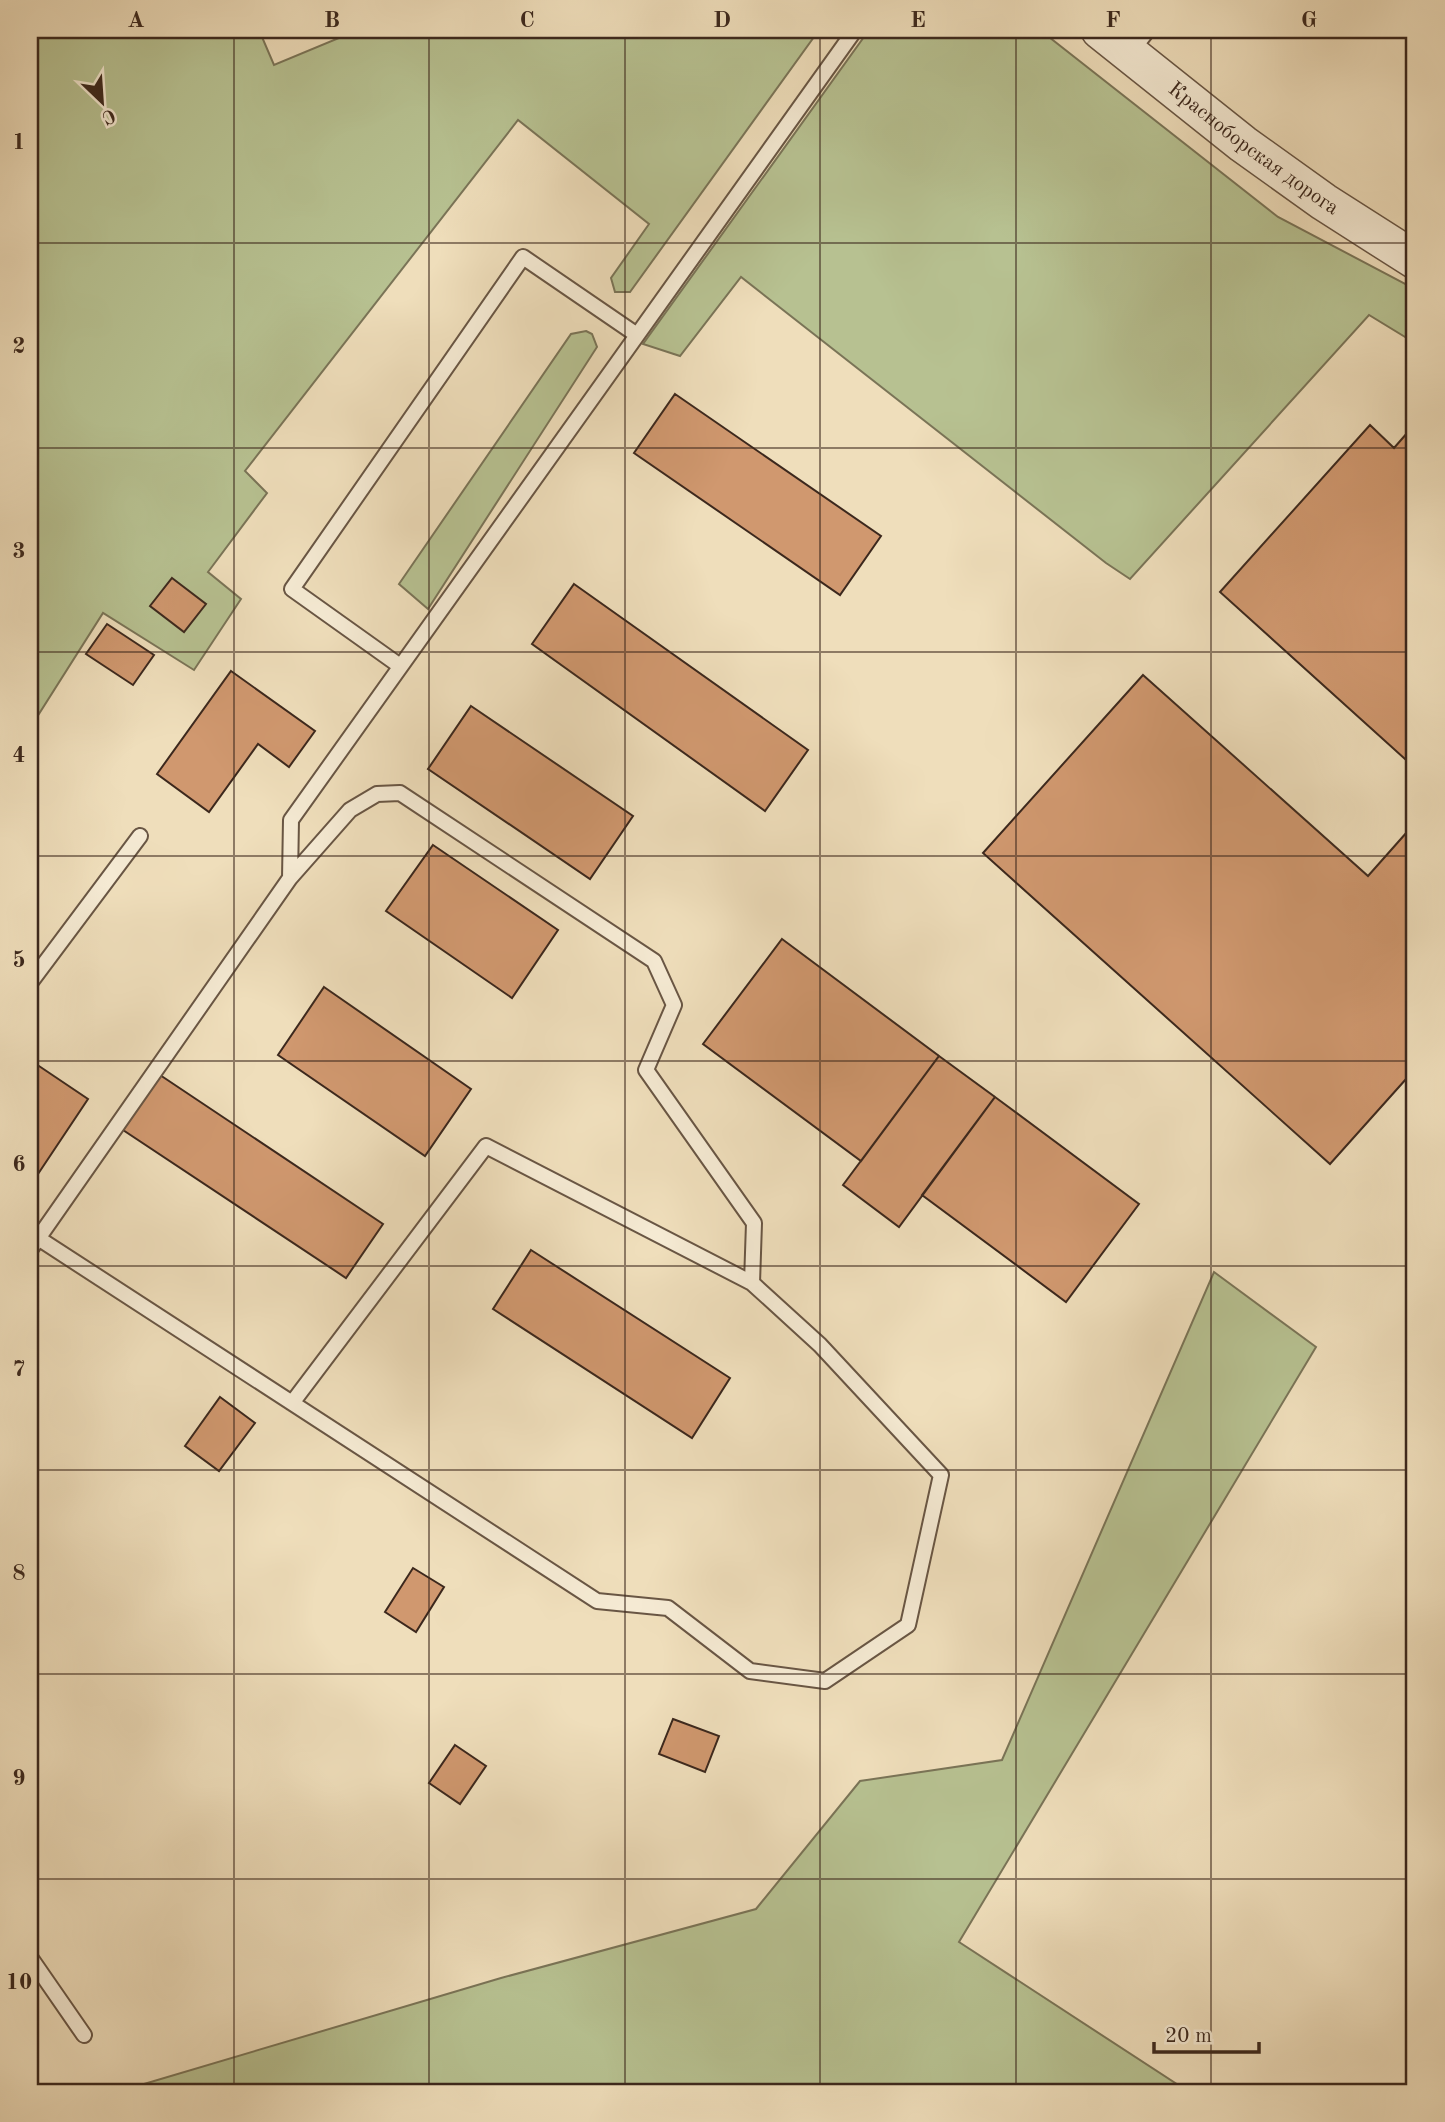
<svg xmlns="http://www.w3.org/2000/svg" width="1445" height="2122" viewBox="0 0 1445 2122" font-family="'Old Standard TT',serif">
<style>
.green{fill:#b7c191;stroke:#7a7457;stroke-width:2}
.building{fill:#d0986f;stroke:#3c281d;stroke-width:2}
.lines{fill:none;stroke-linecap:round;stroke-linejoin:round}
.service-casing{stroke:#695644;stroke-width:18}
.tertiary-casing{stroke:#695644;stroke-width:40}
.service{stroke:#f5ead3;stroke-width:14}
.tertiary{stroke:#f5ead3;stroke-width:37}
.grid{fill:none;stroke:#3c281d;stroke-width:2;stroke-opacity:0.55}
.labels{text-anchor:middle;dominant-baseline:central;stroke-width:5;stroke-linejoin:round;paint-order:stroke}
.street-label{font-size:21px;fill:#3c281d;stroke:#f5ead3}
.neatline{fill:none;stroke:#3c281d;stroke-width:2.5}
.grid-label{font-size:23px;text-anchor:middle;font-weight:bold;fill:#3c281d}
</style>
<rect width="100%" height="100%" fill="#efdebb"/>
<filter id="stains"><feTurbulence type="fractalNoise" baseFrequency=".00286" numOctaves="4"/><feColorMatrix values="0 0 0 0 .2 0 0 0 0 .09 0 0 0 0 .02 0 0 0 .5 -.17"/></filter>
<radialGradient id="worn" r=".72"><stop offset=".6" stop-color="#630" stop-opacity="0"/><stop offset="1" stop-color="#630" stop-opacity=".3"/></radialGradient>
<path class="green" d="M 30,30 L 259,30 L 274,65 L 358,30 L 819,30 L 630,292 L 615,292 L 611,278 L 649,224 L 518,120 L 245,471 L 267,493 L 208,572 L 241,599 L 194,670 L 103,613 L 30,728 Z
M 869,30 L 1040,30 L 1278,217 L 1415,289 L 1415,343 L 1369,315 L 1130,579 L 1106,563 L 741,277 L 680,356 L 643,344 Z
M 586,331 L 592,334 L 597,347 L 428,609 L 399,584 L 571,334 Z
M 1214,1272 L 1316,1347 L 959,1942 L 1189,2092 L 117,2092 L 501,1978 L 756,1909 L 860,1781 L 1002,1760 Z"/>
<path class="building" d="M 675,394 L 881,536 L 840,595 L 634,453 Z
M 1415,424 L 1415,768 L 1220,592 L 1370,425 L 1394,448 Z
M 172,578 L 206,604 L 184,632 L 150,606 Z
M 574,584 L 808,750 L 765,811 L 532,644 Z
M 107,624 L 154,655 L 133,685 L 86,654 Z
M 231,671 L 315,731 L 289,767 L 258,744 L 209,812 L 157,774 Z
M 1143,675 L 1368,876 L 1415,823 L 1415,1069 L 1330,1164 L 983,853 Z
M 471,706 L 633,816 L 590,879 L 428,769 Z
M 433,845 L 558,930 L 512,998 L 386,911 Z
M 782,939 L 939,1056 L 861,1161 L 703,1044 Z
M 324,987 L 471,1089 L 425,1156 L 278,1055 Z
M 939,1056 L 995,1097 L 899,1227 L 843,1185 Z
M 36,1064 L 88,1099 L 30,1186 L 30,1074 Z
M 160,1075 L 383,1224 L 346,1278 L 123,1130 Z
M 995,1097 L 1139,1204 L 1066,1302 L 922,1195 Z
M 531,1250 L 730,1378 L 692,1438 L 493,1309 Z
M 220,1397 L 255,1423 L 219,1471 L 185,1446 Z
M 413,1568 L 444,1587 L 416,1632 L 385,1612 Z
M 673,1719 L 719,1736 L 705,1772 L 659,1754 Z
M 455,1745 L 486,1766 L 460,1804 L 429,1783 Z"/>
<g class="lines">
<defs>
<path id="service" d="M 1130,53 L 1148,30
M 400,666 L 292,589 L 523,257 L 637,335
M 290,878 L 350,810 L 377,794 L 400,793 L 654,961 L 674,1005 L 646,1070 L 754,1223 L 752,1283
M 30,983 L 140,836
M 38,1238 L 597,1601 L 668,1608 L 750,1671 L 825,1681 L 908,1625 L 941,1475 L 820,1345 L 752,1283 L 486,1146 L 292,1403
M 30,1250 L 290,878 L 291,820 L 855,30
M 30,1957 L 84,2035"/>
<g id="tertiary">
<path id="s1" d="M 1100,30 L 1243,144 L 1324,202 L 1415,260"/>
</g>
</defs>
<use href="#service" class="service-casing"/>
<use href="#tertiary" class="tertiary-casing"/>
<use href="#service" class="service"/>
<use href="#tertiary" class="tertiary"/>
</g>
<path class="grid" d="M 234,30 L 234,2092M 429,30 L 429,2092M 625,30 L 625,2092M 820,30 L 820,2092M 1016,30 L 1016,2092M 1211,30 L 1211,2092M 30,243 L 1415,243M 30,448 L 1415,448M 30,652 L 1415,652M 30,856 L 1415,856M 30,1061 L 1415,1061M 30,1266 L 1415,1266M 30,1470 L 1415,1470M 30,1674 L 1415,1674M 30,1879 L 1415,1879"/>
<g class="labels">
<g class="street-label">
<text stroke="none"><textPath href="#s1" startOffset="194">Красноборская дорога</textPath></text>
</g>
</g>
<rect width="1445" height="2122" fill="none" stroke="#efdebb" stroke-width="77"/>
<g transform="translate(102 102) rotate(155)" stroke="#f5ead3" stroke-width="5" paint-order="stroke">
<path d="M0-5L12 26L0 18L-12 26Z" fill="#3c281d"/>
<text y="-10" font-size="19" font-weight="bold" text-anchor="middle" fill="#3c281d">С</text>
</g>
<path d="M1154 2042v10h105v-10" fill="none" stroke="#3c281d" stroke-width="3.5"/>
<text x="1165" y="2042" font-size="21" fill="#3c281d" stroke="#f5ead3" stroke-width="5" paint-order="stroke">20 m</text>
<rect x="38" y="38" width="1368" height="2046" class="neatline"/>
<g class="grid-label">
<text x="136" y="27">A</text>
<text x="332" y="27">B</text>
<text x="527" y="27">C</text>
<text x="722" y="27">D</text>
<text x="918" y="27">E</text>
<text x="1113" y="27">F</text>
<text x="1309" y="27">G</text>
<text x="19" y="149">1</text>
<text x="19" y="353">2</text>
<text x="19" y="558">3</text>
<text x="19" y="762">4</text>
<text x="19" y="967">5</text>
<text x="19" y="1171">6</text>
<text x="19" y="1376">7</text>
<text x="19" y="1580">8</text>
<text x="19" y="1785">9</text>
<text x="19" y="1989">10</text>
</g>
<rect width="100%" height="100%" filter="url(#stains)"/>
<rect width="100%" height="100%" fill="url(#worn)"/>
</svg>
